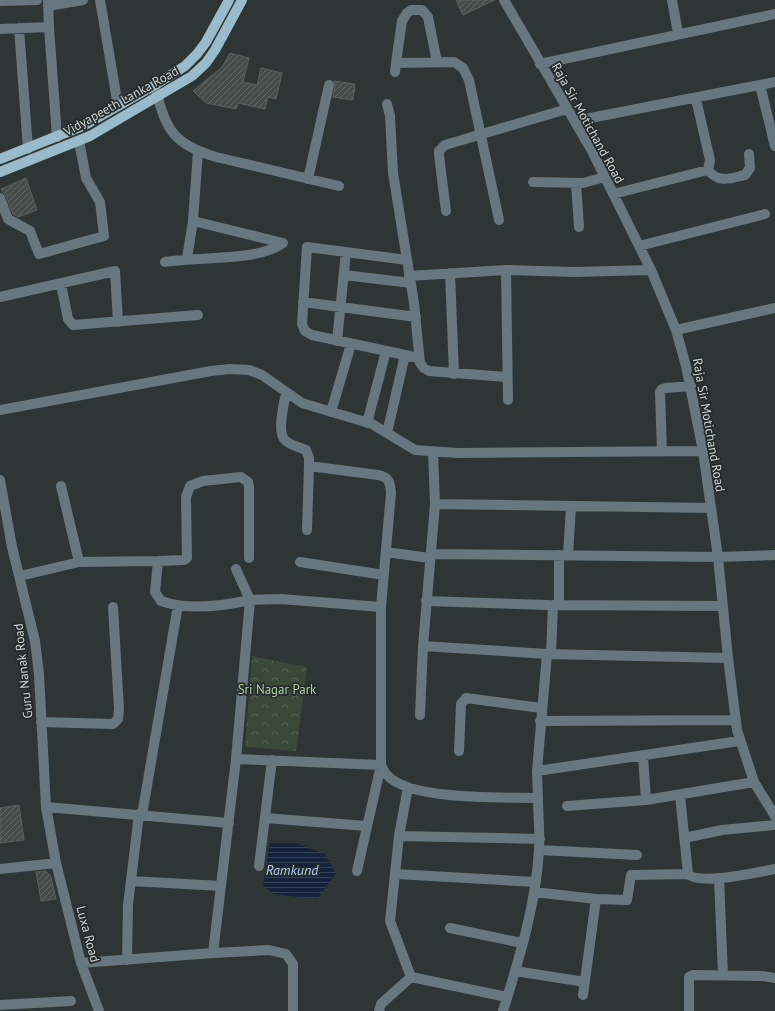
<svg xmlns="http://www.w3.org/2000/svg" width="775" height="1011" viewBox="0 0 775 1011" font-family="'PT Sans',sans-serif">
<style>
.park{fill:url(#park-crowns)}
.water{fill:url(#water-rules)}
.building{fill:url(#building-hatch);stroke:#5a605e}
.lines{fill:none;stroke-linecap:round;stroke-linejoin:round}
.minor{stroke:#67777f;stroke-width:10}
.major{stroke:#9abbcb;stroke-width:10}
.labels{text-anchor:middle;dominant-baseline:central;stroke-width:3.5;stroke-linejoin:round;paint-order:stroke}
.street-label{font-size:13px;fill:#cfd3d3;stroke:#242b2b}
.park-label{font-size:13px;fill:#a8d3a2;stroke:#242b2b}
.water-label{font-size:14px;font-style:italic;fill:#b4cff8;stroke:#242b2b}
</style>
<defs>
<pattern id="park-crowns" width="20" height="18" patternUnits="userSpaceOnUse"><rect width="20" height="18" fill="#394937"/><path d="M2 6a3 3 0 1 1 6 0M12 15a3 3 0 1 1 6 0" fill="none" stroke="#556253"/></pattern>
<pattern id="water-rules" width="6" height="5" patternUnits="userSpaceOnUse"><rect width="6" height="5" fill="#14233b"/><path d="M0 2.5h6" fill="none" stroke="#354256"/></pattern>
<pattern id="building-hatch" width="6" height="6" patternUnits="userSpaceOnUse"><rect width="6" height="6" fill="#464c4a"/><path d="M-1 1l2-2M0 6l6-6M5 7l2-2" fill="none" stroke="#606563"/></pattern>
</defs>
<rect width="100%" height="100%" fill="#2e3535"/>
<path class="park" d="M 252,656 L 307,667 L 296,751 L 245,747 Z"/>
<path class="water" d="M 270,843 L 296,843 L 325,854 L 336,874 L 317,899 L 273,894 L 263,885 Z"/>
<path class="building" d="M 456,0 L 495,0 L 463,15 Z
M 230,53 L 249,58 L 243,82 L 257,85 L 261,68 L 282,73 L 276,99 L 268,97 L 265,109 L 238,103 L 236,109 L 206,103 L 193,91 L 222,67 Z
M 334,81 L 355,84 L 353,100 L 333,97 L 335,86 Z
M 26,178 L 37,210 L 18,217 L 13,214 L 6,196 L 1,189 Z
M 19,805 L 24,840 L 0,843 L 0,808 Z
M 46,871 L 51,877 L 56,899 L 41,901 L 36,872 Z"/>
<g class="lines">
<path class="minor" d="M 100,0 L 118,106
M 504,0 L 592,151 L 651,270 L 676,330 L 686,366 L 703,451 L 718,557 L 728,658 L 737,730 L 754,782 L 775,816
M 672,0 L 678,33
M 0,1 L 37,0
M 48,6 L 83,0
M 49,27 L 57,137
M 19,28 L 28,149
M 0,29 L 49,27 L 48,0
M 396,63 L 402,21 L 407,13 L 411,10 L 422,10 L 428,17 L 437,62
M 540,64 L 775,14
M 395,72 L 396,63 L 454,62 L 463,68 L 469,80 L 499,220
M 760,85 L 775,146
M 155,88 C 167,131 172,143 216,157 L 339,186
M 387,104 L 390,116 L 393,173 L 414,303 L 420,363 L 424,368 L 429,371 L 507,377
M 575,121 L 775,82
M 708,170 C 719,184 731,178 745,175 L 750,168 L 749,154
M 308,179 L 329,85
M 533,182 L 583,183 L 605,177
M 576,183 L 579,227
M 613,194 L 708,170 L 710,160 L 696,99
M 0,198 L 8,219 L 30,231 L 39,254 L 104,236 L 100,202 L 86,178 L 79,141
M 446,211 L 439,155 L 439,151 L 445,145 L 567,109
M 193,221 L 283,243
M 639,246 L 765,214
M 187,258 L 193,221 L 198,151
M 407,260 L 307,247 L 302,324 L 305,331 L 312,335 L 419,358
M 165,262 C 198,256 257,262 283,243
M 506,270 L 508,400
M 450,273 L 454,374
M 344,275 L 411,283
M 409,276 L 506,270 L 574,272 L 651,270
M 61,284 L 68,319 L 73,325 L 198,315
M 0,297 L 115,271 L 118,322
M 303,302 L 416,317
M 676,330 L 775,308
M 337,341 L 346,252
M 286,393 C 284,404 276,434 286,441 C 292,446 300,447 306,450 L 309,458 L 309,466
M 0,410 L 211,371 L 230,369 L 249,370 L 262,375 L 302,403 L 372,424 L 415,450 L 458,453 L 703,451
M 331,412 L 351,344
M 367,423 L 386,351
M 387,433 L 405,355
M 433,452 L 435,504 L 423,646 L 547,654 L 728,658
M 662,452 L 660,392 L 662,389 L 666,388 L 691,386
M 0,480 L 12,547 L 35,641 L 39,674 L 46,807 L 56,863 L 81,963 L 99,1011
M 61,486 L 79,562
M 435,504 L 711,508
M 307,530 L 309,466 L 378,475 C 389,477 390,482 391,493 L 381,607 L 381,765 C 383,768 384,773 387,775 C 410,801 504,797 538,798 L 537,771 L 547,654
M 386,552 L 430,558
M 431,554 L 718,557 L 775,555
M 559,555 L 559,605
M 568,555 L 571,506
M 158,561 L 184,560 L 187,558 L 186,497 L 190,486 L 203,481 L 241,477 L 248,482 L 249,487 L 249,558
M 300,562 L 384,575
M 20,576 L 79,562 L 158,561 L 155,592 L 161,601 C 189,611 223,606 250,600 L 236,569
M 426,601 L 549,605 L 722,606
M 551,654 L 553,605
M 420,715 L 423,646
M 540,721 L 736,720
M 41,722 L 113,724 L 118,719 L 119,709 L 113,607
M 459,751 L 461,704 L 466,698 L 541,708
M 537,771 L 739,741
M 680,795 L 688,874 C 700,886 758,872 775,869
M 646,800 L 754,782
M 567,806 L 646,800 L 643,756
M 46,807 L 229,823
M 142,815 L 178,605
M 265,818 L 367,826
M 399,836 L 540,839
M 684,838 L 722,830 L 775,825
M 539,850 L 637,855
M 259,866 L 272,760
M 0,869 L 56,863
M 357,871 L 381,765 L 236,759 L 250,600 L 281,599 L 381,607
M 396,874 L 536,882
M 719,878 L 723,975
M 131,881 L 221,886
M 534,892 L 596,899 L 583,995
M 596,899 L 627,900 L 631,875 L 688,874
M 450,928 L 522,943
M 213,953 L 269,950 L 286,954 L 293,964 L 293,1011
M 127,960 L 128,905 L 139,814
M 81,963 L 213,953 L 236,759
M 515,971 L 585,982
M 411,977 L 507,997
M 0,1005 L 71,1001
M 379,1011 L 381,1004 L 411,977 L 390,921 L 399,836 L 408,787
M 503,1011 C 519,959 536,905 539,850 C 540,832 538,815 538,798
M 689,1011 L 689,977 L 693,975 L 762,976 L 775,978"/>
<path class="major" d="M 0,159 L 85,125 L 155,85 L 185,66 L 197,54 L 206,42 L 229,0
M 0,172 L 90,136 L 192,76 L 206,63 L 215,50 L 242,0"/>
</g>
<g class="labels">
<g class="street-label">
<text transform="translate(121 101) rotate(-29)">Vidyapeeth Lanka Road</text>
<text transform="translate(588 123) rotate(61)">Raja Sir Motichand Road</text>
<text transform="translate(709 425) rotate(80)">Raja Sir Motichand Road</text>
<text transform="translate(23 671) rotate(-96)">Guru Nanak Road</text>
<text transform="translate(88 934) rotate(75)">Luxa Road</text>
</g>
<g class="park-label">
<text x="277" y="689">Sri Nagar Park</text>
</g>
<g class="water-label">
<text x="292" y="870">Ramkund</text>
</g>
</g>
</svg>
